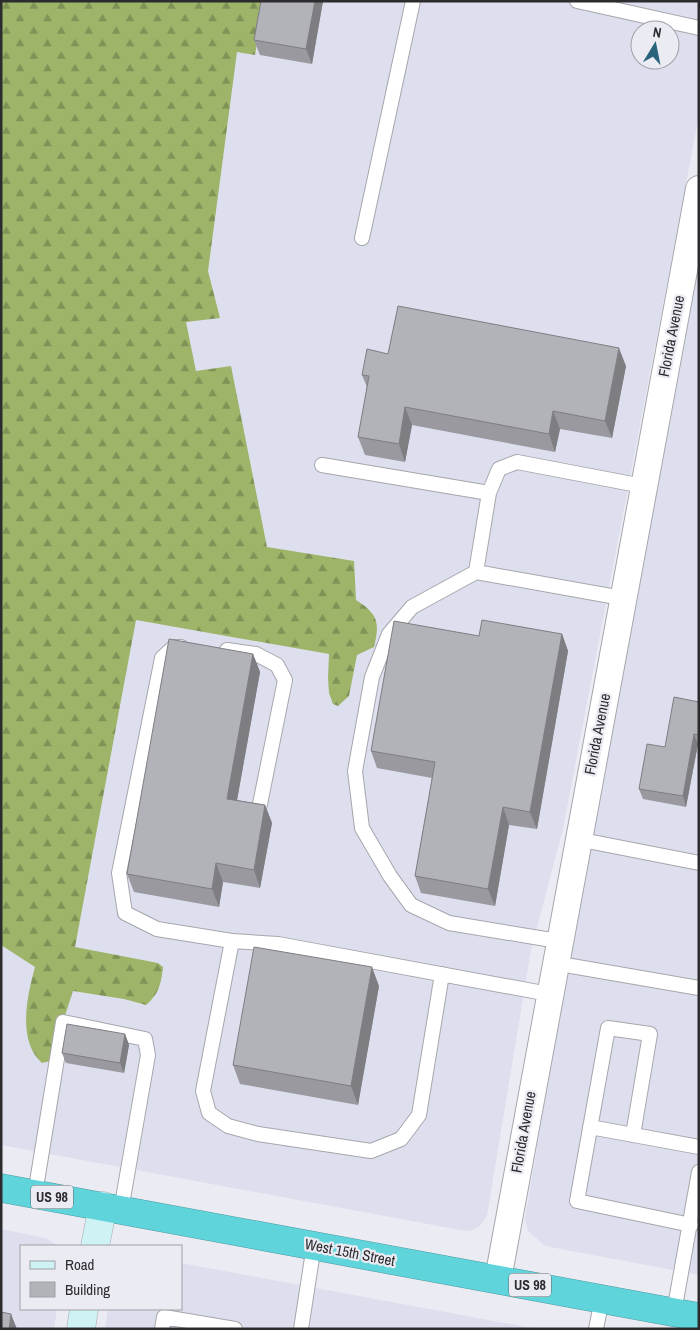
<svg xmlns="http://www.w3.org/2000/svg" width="700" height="1330" viewBox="0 0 700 1330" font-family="'Archivo Narrow',sans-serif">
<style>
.built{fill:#dedfee;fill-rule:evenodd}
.forest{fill:url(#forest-firs)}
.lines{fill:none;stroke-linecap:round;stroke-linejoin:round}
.lane-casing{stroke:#a6a6ad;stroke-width:16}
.street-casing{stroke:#a6a6ad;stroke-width:28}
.secondary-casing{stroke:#a6a6ad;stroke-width:29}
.highway-casing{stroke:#4e999f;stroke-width:29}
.lane{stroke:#fff;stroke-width:14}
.street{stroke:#fff;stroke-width:26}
.secondary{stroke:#cff2f4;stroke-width:28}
.highway{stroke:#60d4db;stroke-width:28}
.wall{fill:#99999f}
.shaded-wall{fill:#7d7d82}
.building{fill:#b2b2b9;stroke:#7d7d82}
.labels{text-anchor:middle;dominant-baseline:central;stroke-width:4.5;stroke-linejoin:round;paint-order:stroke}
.shield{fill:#ebebf3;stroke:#65656a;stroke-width:1}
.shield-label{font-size:14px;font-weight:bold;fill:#2c2c2f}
.street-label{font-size:15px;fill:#2c2c2f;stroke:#ebebf3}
</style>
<defs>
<pattern id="forest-firs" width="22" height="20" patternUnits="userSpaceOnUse" patternTransform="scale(1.25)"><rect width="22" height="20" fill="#9db469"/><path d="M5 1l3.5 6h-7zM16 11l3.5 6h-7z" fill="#809357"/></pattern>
</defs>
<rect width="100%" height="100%" fill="#ebebf3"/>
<path class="built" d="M 229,1 L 699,1 L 699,115 L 563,829 L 531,950 L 487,1216 L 480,1226 L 471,1231 L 460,1230 L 1,1145 L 1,934 ZM 640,30 L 670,30 L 670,60 L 640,60 Z
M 699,265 L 699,1275 L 545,1246 L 528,1231 L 525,1219 L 548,1081 Z
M 1,1229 L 45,1238 L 59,1246 L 21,1246 L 21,1309 L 57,1309 L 54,1329 L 1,1329 Z
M 181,1263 L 537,1329 L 105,1329 L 108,1309 L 181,1309 Z"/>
<path class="forest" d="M 1,1 L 264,1 L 255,55 L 237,52 L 208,271 L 220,318 L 186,322 L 196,371 L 231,366 L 267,547 L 354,561 L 356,600 C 378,614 380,622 374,647 L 357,655 L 349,696 L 338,706 L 333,704 L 329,693 L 328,678 L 329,654 L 136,620 L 75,947 L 158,963 L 163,967 C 161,984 159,994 146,1005 L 124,999 L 73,991 L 50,1061 L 42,1063 C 17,1041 27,996 35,967 L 1,945 Z"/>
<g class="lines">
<defs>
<path id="lane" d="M 577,1 L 699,28
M 362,238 L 413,1
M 322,465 L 489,493
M 476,572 L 489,493 L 499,469 L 517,462 L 643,486
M 181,647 L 174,647 L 162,658 L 119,873 L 125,913 L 157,929 L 232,941
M 227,650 L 256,654 L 277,665 L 285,680 L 259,809
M 577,839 L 699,863
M 558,941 L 449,923 L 411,905 L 390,876 L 362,828 L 355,771 L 372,677 L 389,634 L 412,607 L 476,572 L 622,598
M 554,963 L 699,988
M 442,974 L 419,1115 L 401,1139 L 371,1151 L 258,1134 L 228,1126 L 209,1113 L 203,1091 L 232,941 L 278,944 L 549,994
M 590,1127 L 699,1147
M 633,1135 L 650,1034 L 608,1028 L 577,1201 L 691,1225
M 35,1194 L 63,1022 L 145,1039 L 148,1055 L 121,1210
M 674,1312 L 699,1172
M 162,1329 L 164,1317 L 235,1329
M 301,1329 L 314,1245
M 596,1329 L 602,1299"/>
<path id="street" d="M 498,1279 L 699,189"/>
<path id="secondary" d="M 95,1246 L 103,1206
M 81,1329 L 84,1309"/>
<path id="highway" d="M 1,1188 L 699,1317"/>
</defs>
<use href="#lane" class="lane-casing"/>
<use href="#street" class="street-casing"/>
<use href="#secondary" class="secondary-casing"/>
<use href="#highway" class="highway-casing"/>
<use href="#lane" class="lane"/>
<use href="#street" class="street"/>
<use href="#secondary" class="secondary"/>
<use href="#highway" class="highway"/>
</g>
<path class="wall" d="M 261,1 L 323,1 L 312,64 L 260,55 L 254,40 Z
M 388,354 L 626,366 L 612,438 L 560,429 L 555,452 L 412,425 L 405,462 L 365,455 L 358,437 L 367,387 L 362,375 Z
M 562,634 L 568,651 L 537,829 L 509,825 L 495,906 L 421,893 L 415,876 L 432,778 L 377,768 L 371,751 Z
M 253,654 L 260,672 L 237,800 L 265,805 L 272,823 L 260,888 L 223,882 L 219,907 L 134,892 L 127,874 Z
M 699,702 L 699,744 L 698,744 L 686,807 L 643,799 L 639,789 L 665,747 Z
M 379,986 L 358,1105 L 240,1084 L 233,1065 Z
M 125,1034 L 129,1045 L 124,1073 L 66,1063 L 62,1053 Z"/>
<path class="shaded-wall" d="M 315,1 L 323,1 L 312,64 L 306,49 Z
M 619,348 L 626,366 L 612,438 L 605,421 Z
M 405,407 L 412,425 L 405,462 L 399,444 Z
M 553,411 L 560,429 L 555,452 L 549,434 Z
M 562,634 L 568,651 L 537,829 L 530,812 Z
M 253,654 L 260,672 L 234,817 L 227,799 Z
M 694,734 L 698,744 L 686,807 L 683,796 Z
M 265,805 L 272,823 L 260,888 L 254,870 Z
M 503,807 L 509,825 L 495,906 L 488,889 Z
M 216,863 L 223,882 L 219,907 L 212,889 Z
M 372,967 L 379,986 L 358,1105 L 351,1086 Z
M 125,1034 L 129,1045 L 124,1073 L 120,1063 Z
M 11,1314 L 17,1329 L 9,1329 Z"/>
<path class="building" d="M 261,1 L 315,1 L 306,49 L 254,40 Z
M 398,306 L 619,348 L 605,421 L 553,411 L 549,434 L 405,407 L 399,444 L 358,437 L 369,376 L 362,375 L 367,349 L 388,354 Z
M 482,620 L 562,634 L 530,812 L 503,807 L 488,889 L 415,876 L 435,762 L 371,751 L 394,621 L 479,636 Z
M 169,639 L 253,654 L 227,799 L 265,805 L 254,870 L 216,863 L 212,889 L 127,874 Z
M 674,697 L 699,702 L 699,735 L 694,734 L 683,796 L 639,789 L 647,744 L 665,747 Z
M 254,947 L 372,967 L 351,1086 L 233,1065 Z
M 67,1024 L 125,1034 L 120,1063 L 62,1053 Z
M 1,1312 L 11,1314 L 9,1329 L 1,1329 Z"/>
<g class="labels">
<g class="shield">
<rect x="31" y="1185.5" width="42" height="23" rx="4"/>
<rect x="509" y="1273.5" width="42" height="23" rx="4"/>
</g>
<g class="shield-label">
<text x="52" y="1197">US 98</text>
<text x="530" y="1285">US 98</text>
</g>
<g class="street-label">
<text transform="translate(671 336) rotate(-79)">Florida Avenue</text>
<text transform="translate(597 734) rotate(-79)">Florida Avenue</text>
<text transform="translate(523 1132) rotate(-80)">Florida Avenue</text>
<text transform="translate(350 1252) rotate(11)">West 15th Street</text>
</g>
</g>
<rect width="700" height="1330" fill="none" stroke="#2c2c2f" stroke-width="5"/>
<rect x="20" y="1245" width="162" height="65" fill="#ebebf3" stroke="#9f9fa5"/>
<rect x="30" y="1261" width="25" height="8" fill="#cff2f4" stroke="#9f9fa5"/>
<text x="65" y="1270" font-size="15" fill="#2c2c2f">Road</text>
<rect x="30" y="1282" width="25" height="15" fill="#b2b2b9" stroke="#9f9fa5"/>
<text x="65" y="1295" font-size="15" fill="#2c2c2f">Building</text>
<g transform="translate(655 45) rotate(10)"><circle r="24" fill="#ebebf3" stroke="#9f9fa5"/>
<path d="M0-4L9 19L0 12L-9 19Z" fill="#29647c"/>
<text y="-8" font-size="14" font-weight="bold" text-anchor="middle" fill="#2c2c2f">N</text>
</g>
</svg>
